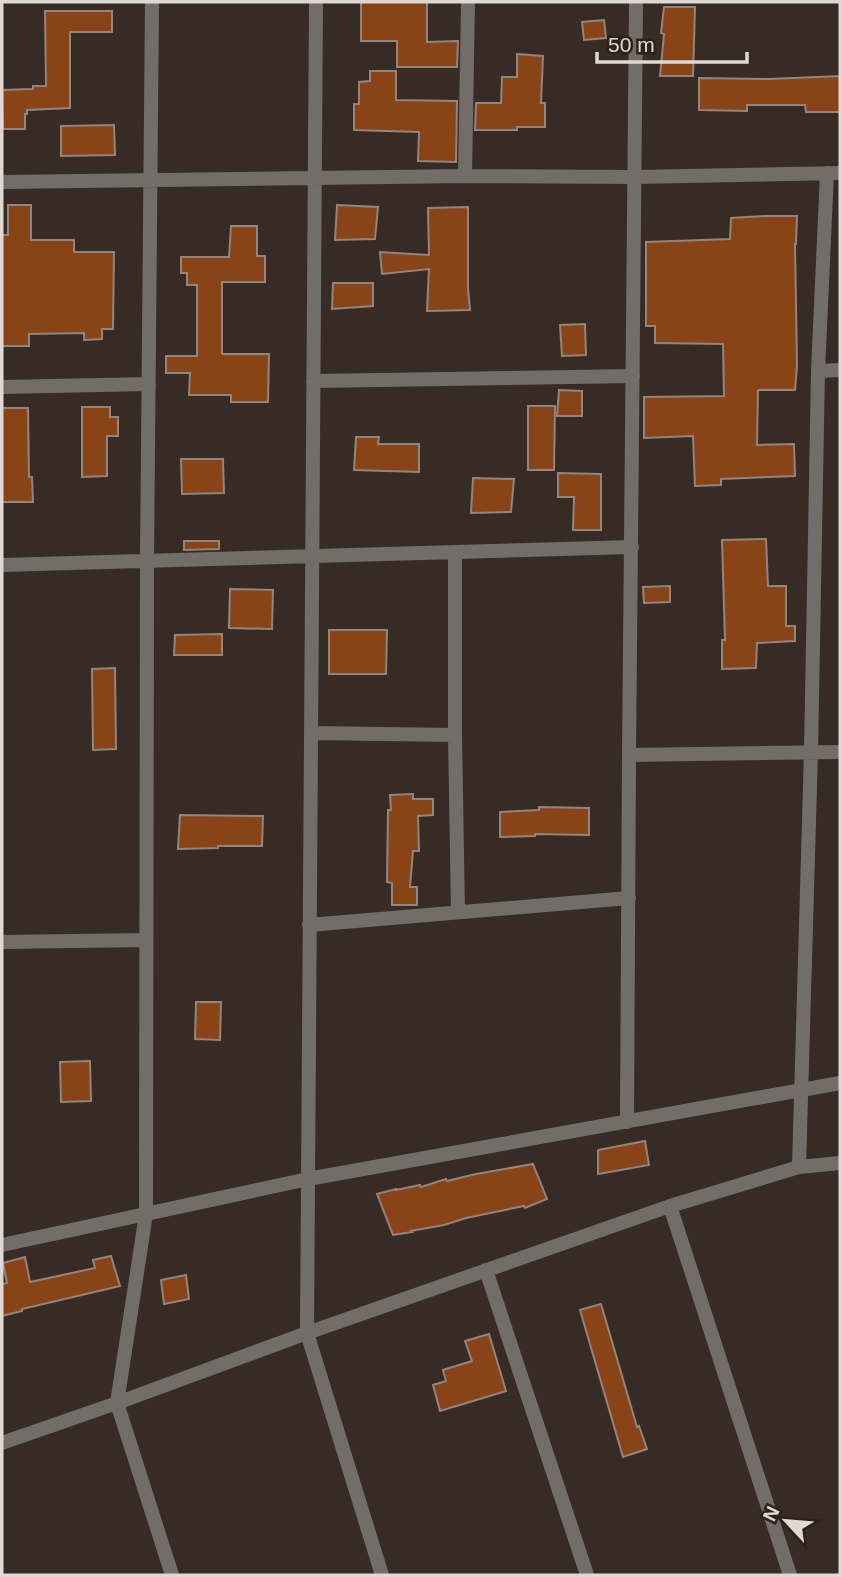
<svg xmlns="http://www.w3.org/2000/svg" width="842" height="1577" viewBox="0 0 842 1577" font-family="Helvetica,sans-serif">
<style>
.building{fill:#884317;stroke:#93847d;stroke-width:2}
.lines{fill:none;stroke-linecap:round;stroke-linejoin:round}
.street{stroke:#736d6a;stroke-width:14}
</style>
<rect width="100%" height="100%" fill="#372b25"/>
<path class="building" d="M 361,2 L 427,2 L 427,42 L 458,41 L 457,67 L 397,67 L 397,41 L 361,41 Z
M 664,7 L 695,7 L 693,76 L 660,76 L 664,34 L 661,33 Z
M 45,11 L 112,11 L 112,32 L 70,32 L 70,108 L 27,110 L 27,114 L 25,114 L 25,129 L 3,129 L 2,90 L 33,89 L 33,86 L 46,86 Z
M 604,20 L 606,38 L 584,40 L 582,22 Z
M 517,54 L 543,56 L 541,103 L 545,103 L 545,127 L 517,127 L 517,130 L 475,130 L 476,103 L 501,103 L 502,77 L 517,77 Z
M 370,71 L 396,71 L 396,100 L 457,101 L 456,162 L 418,161 L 419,132 L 354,130 L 354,104 L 359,104 L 359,82 L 370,81 Z
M 840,76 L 840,112 L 806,112 L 805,105 L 747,105 L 747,111 L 699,110 L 699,78 L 769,79 Z
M 114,125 L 115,155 L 61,156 L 61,126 Z
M 8,205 L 31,205 L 31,240 L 74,240 L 74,252 L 114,252 L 113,329 L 102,329 L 102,339 L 84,340 L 84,333 L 29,334 L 29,346 L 2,346 L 2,235 L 8,235 Z
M 337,205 L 378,207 L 375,239 L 335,240 Z
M 468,207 L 468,288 L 470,310 L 427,311 L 429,269 L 382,274 L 380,252 L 429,255 L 428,208 Z
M 766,216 L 797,216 L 796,244 L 795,244 L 797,365 L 795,390 L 758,390 L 757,445 L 794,444 L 795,476 L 721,479 L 721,485 L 695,486 L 693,436 L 644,438 L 644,397 L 724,396 L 723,344 L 655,343 L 655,326 L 646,326 L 646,242 L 730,239 L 731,218 Z
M 231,226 L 257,226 L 257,256 L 265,256 L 265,282 L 222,282 L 222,354 L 269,354 L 268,402 L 231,402 L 231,395 L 189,395 L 190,373 L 166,373 L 166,356 L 197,356 L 197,285 L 187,285 L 187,273 L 181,273 L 181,257 L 229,257 Z
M 333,283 L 373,283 L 373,306 L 332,309 Z
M 585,324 L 586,355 L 562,356 L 560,325 Z
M 559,390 L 582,391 L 582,416 L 557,416 Z
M 528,406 L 555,406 L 554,470 L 528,470 Z
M 82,407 L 110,407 L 110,417 L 118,417 L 118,436 L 107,436 L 107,476 L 82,477 Z
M 2,408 L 28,408 L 29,477 L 32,477 L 33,502 L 2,502 Z
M 356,437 L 379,437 L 378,444 L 419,444 L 419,472 L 354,470 Z
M 181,459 L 223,459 L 224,493 L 182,494 Z
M 558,473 L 601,474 L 601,530 L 573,530 L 574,497 L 558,497 Z
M 473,478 L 514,479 L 511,512 L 471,513 Z
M 766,539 L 768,586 L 786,586 L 786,626 L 795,626 L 795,641 L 757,643 L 756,668 L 722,669 L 722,640 L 725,640 L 722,540 Z
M 184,541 L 219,541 L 219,549 L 184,550 Z
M 670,586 L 670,602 L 644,603 L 643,587 Z
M 230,589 L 273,590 L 272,629 L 229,628 Z
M 329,630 L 387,630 L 386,674 L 329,674 Z
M 222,634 L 222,655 L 174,655 L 175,635 Z
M 115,668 L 116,749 L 93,750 L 92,669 Z
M 413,794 L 413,799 L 433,799 L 433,815 L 418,816 L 419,851 L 413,851 L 410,887 L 417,887 L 417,905 L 392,905 L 392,883 L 387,882 L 388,810 L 391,810 L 390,795 Z
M 539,807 L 589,808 L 589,835 L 535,834 L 535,836 L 500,837 L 500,812 L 539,810 Z
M 180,815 L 263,816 L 262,846 L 218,846 L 218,848 L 178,849 Z
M 196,1002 L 221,1002 L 220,1040 L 195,1039 Z
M 90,1061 L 91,1101 L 61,1102 L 60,1062 Z
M 645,1141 L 649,1165 L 598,1174 L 598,1150 Z
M 533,1164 L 547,1199 L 525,1208 L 524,1206 L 466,1218 L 444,1225 L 411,1231 L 412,1232 L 393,1235 L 377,1194 L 396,1189 L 396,1190 L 420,1185 L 421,1187 L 446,1179 L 447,1181 L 476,1174 Z
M 111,1256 L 120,1286 L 22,1309 L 22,1311 L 2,1316 L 2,1284 L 7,1283 L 3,1263 L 25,1257 L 30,1282 L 95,1268 L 93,1260 Z
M 186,1275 L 189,1299 L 164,1304 L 161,1280 Z
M 601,1304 L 637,1427 L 639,1426 L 647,1449 L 623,1457 L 580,1310 Z
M 489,1334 L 506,1391 L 440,1411 L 433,1385 L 446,1381 L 443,1370 L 472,1361 L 465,1341 Z"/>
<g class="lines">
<path class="street" d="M 152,2 L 147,561 L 146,1214 L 117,1403 L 172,1575
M 316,2 L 307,1333 L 382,1575
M 468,2 L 465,176 L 635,177 L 840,173
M 2,182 L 465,176
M 818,371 L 840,370
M 313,381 L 633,376
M 2,387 L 149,384
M 455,552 L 455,735 L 458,912
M 2,565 L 632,547
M 311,733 L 455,735
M 629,755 L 840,752
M 309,925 L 629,898
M 2,942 L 146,940
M 627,1122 L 629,755 L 636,2
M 799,1167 L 811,752 L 818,371 L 827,173
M 670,1206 L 790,1575
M 2,1245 L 308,1179 L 840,1083
M 486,1270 L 587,1575
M 2,1443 L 117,1403 L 307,1333 L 670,1206 L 799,1167 L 840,1163"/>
</g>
<rect width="842" height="1577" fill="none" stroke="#e0d8d4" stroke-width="7"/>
<g transform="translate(786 1521) rotate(296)" stroke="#2d211b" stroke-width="5" paint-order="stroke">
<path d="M0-5L12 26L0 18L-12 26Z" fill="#e0d8d4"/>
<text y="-10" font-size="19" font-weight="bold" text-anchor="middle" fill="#e0d8d4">N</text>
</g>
<path d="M597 52v10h150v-10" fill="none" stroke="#e0d8d4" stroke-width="3.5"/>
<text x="608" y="52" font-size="21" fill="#e0d8d4" stroke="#2d211b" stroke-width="5" paint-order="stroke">50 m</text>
</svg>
